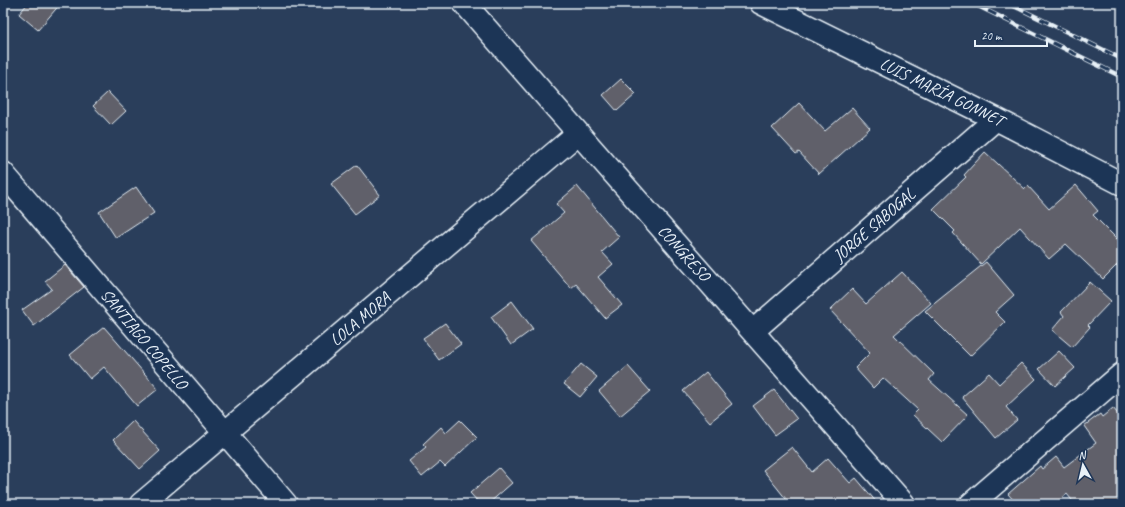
<svg xmlns="http://www.w3.org/2000/svg" width="1125" height="507" viewBox="0 0 1125 507" font-family="Caveat,sans-serif">
<style>
.building{fill:#60616a;stroke:#e8f1f8}
.lines{fill:none;stroke-linecap:round;stroke-linejoin:round}
.minor-casing{stroke:#e8f1f8;stroke-width:25}
.minor{stroke:#1d3557;stroke-width:22}
.rail-casing{stroke:#e8f1f8;stroke-width:4.5}
.rail{stroke:#1d3557;stroke-width:3;stroke-dasharray:9;stroke-linecap:butt}
.labels{text-anchor:middle;dominant-baseline:central;stroke-width:3;stroke-linejoin:round;paint-order:stroke}
.street-label{font-size:17px;fill:#e8f1f8;stroke:#1d3557}
</style>
<rect width="100%" height="100%" fill="#2a3e5b"/>
<filter id="ink" filterUnits="userSpaceOnUse"><feTurbulence type="fractalNoise" baseFrequency=".025" numOctaves="2"/><feDisplacementMap in="SourceGraphic" scale="8" xChannelSelector="R" yChannelSelector="G"/><feConvolveMatrix kernelMatrix="1 2 1 2 8 2 1 2 1" color-interpolation-filters="sRGB"/></filter>
<g filter="url(#ink)">
<path class="building" d="M 28,3 L 61,3 L 38,30 L 19,14 Z
M 621,79 L 636,94 L 617,111 L 603,95 Z
M 108,92 L 126,111 L 111,125 L 93,106 Z
M 799,103 L 825,131 L 852,108 L 870,128 L 819,174 L 799,152 L 796,154 L 772,128 Z
M 985,152 L 1025,189 L 1028,186 L 1049,209 L 1076,185 L 1098,211 L 1093,215 L 1122,244 L 1122,260 L 1103,279 L 1066,244 L 1049,259 L 1020,227 L 981,264 L 953,233 L 955,231 L 933,209 L 966,177 L 964,175 Z
M 357,165 L 380,195 L 355,214 L 331,184 Z
M 577,186 L 619,237 L 602,252 L 613,264 L 598,277 L 622,305 L 605,318 L 576,284 L 571,288 L 531,241 L 564,213 L 556,204 Z
M 136,187 L 154,213 L 116,238 L 99,212 Z
M 986,262 L 1014,295 L 995,312 L 1005,322 L 970,356 L 925,311 Z
M 65,265 L 84,287 L 34,326 L 22,310 L 52,289 L 45,281 Z
M 902,272 L 931,303 L 894,335 L 934,374 L 929,380 L 968,415 L 942,442 L 913,415 L 918,410 L 883,378 L 873,388 L 855,368 L 870,353 L 830,310 L 852,289 L 866,304 Z
M 1090,282 L 1111,301 L 1088,325 L 1090,327 L 1072,347 L 1052,330 L 1064,316 L 1061,312 Z
M 512,301 L 533,329 L 511,345 L 491,317 Z
M 445,323 L 461,344 L 439,360 L 423,338 Z
M 104,327 L 158,389 L 137,406 L 104,367 L 90,379 L 70,355 Z
M 1059,351 L 1075,368 L 1055,386 L 1039,369 Z
M 1021,363 L 1036,379 L 1006,407 L 1017,420 L 996,438 L 962,397 L 989,373 L 999,384 Z
M 581,364 L 597,377 L 580,397 L 564,384 Z
M 628,366 L 650,391 L 620,416 L 599,391 Z
M 706,372 L 732,404 L 710,422 L 683,391 Z
M 774,390 L 797,419 L 775,435 L 753,406 Z
M 1113,408 L 1122,419 L 1122,504 L 1075,504 L 1067,494 L 1055,504 L 1017,504 L 1008,494 L 1040,466 L 1042,469 L 1056,457 L 1064,467 L 1096,443 L 1084,426 L 1100,414 L 1102,417 Z
M 460,420 L 477,437 L 445,467 L 440,462 L 422,477 L 409,461 L 426,447 L 423,444 L 441,427 L 446,433 Z
M 133,421 L 160,451 L 140,469 L 113,440 Z
M 792,447 L 812,472 L 828,458 L 850,483 L 856,478 L 878,504 L 790,504 L 763,470 Z
M 499,468 L 512,483 L 488,504 L 480,504 L 470,493 Z"/>
<g class="lines">
<defs>
<path id="minor" d="M 464,3 L 904,504
M 761,3 L 996,119 L 1122,184
M 3,173 L 286,504
M 753,331 L 996,119
M 141,504 L 577,134
M 971,504 L 1122,374"/>
</defs>
<use href="#minor" class="minor-casing"/>
<use href="#minor" class="minor"/>
<defs>
<path id="rail" d="M 972,3 L 1122,77
M 1008,3 L 1122,59"/>
</defs>
<use href="#rail" class="rail-casing"/>
<use href="#rail" class="rail"/>
</g>
</g>
<g class="labels">
<g class="street-label">
<text transform="translate(942 92) rotate(26)">LUIS MARÍA GONNET</text>
<text transform="translate(874 225) rotate(-41)">JORGE SABOGAL</text>
<text transform="translate(684 253) rotate(48)">CONGRESO</text>
<text transform="translate(360 319) rotate(-40)">LOLA MORA</text>
<text transform="translate(144 339) rotate(50)">SANTIAGO COPELLO</text>
</g>
</g>
<rect width="1125" height="507" fill="none" stroke="#1d3557" stroke-width="16"/>
<rect x="8" y="8" width="1109" height="491" fill="none" stroke="#e8f1f8" stroke-width="1.5" filter="url(#ink)"/>
<g transform="translate(1083 465) rotate(352)" stroke="#1d3557" stroke-width="3" paint-order="stroke">
<path d="M0-3L7 15L0 10L-7 15Z" fill="#e8f1f8"/>
<text y="-6" font-size="11" font-weight="bold" text-anchor="middle" fill="#e8f1f8">N</text>
</g>
<path d="M975 40v6h72v-6" fill="none" stroke="#e8f1f8" stroke-width="2"/>
<text x="981" y="40" font-size="12" fill="#e8f1f8" stroke="#1d3557" stroke-width="3" paint-order="stroke">20 m</text>
</svg>
